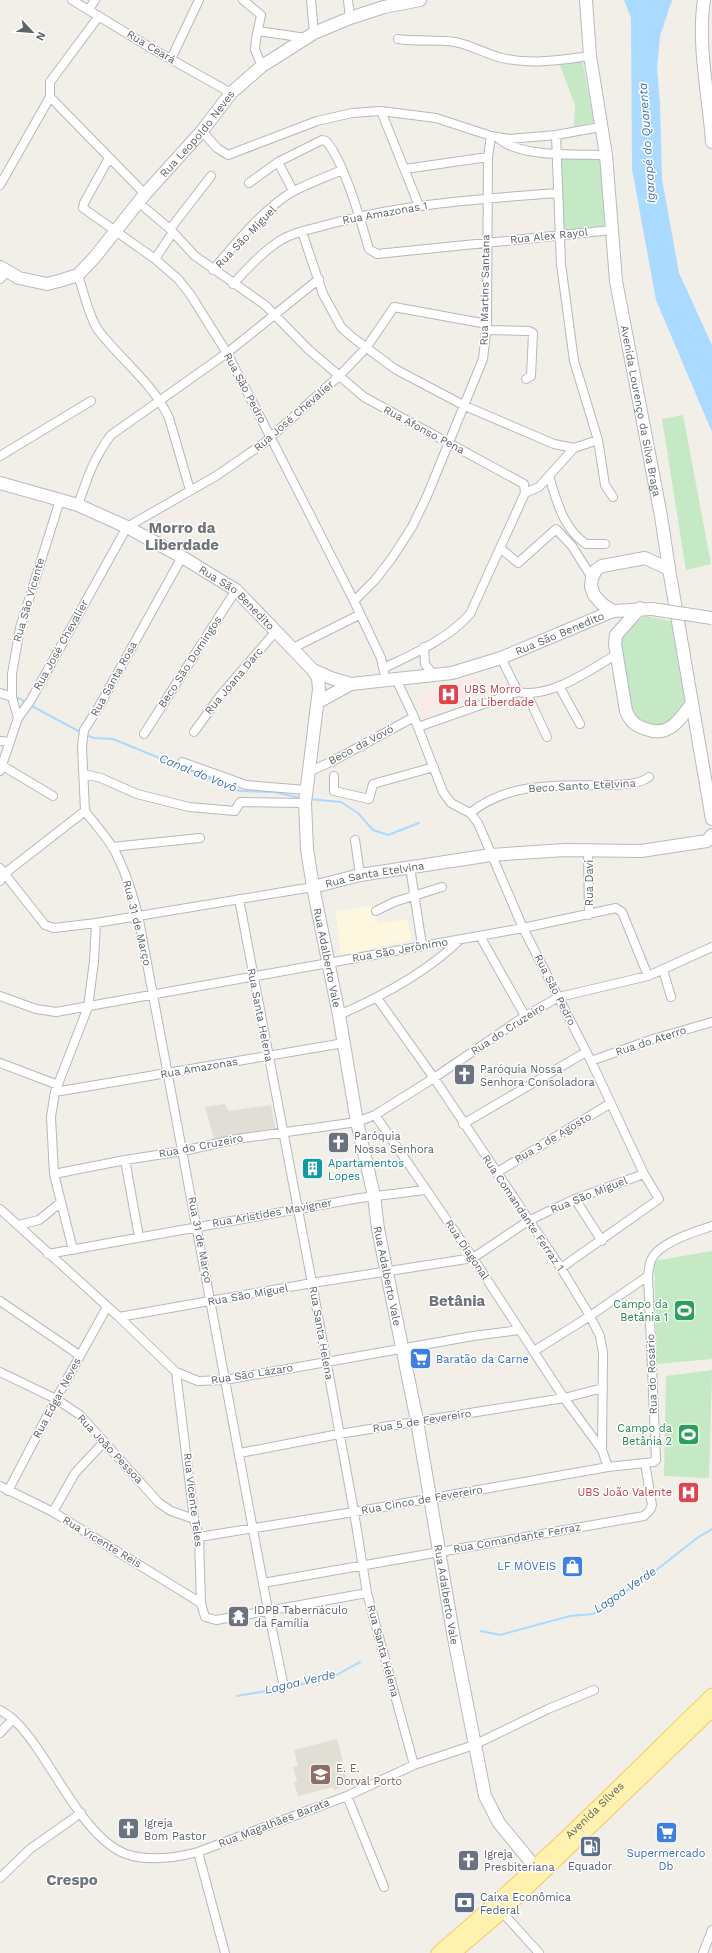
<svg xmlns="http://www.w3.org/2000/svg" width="712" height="1953" viewBox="0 0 712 1953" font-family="'Work Sans',sans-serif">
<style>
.commercial{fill:#fef7e0}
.education{fill:#e1ded6}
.medical{fill:#fce8e6}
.green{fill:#c5e8c5}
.water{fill:#aadaff}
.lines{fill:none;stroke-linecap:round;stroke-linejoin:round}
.stream{stroke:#aadaff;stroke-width:2}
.street-casing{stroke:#b5b8bc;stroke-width:10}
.secondary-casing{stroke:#b6babf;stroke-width:14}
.primary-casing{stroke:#f2c960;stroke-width:15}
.street{stroke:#fff;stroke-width:8}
.secondary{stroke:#fff;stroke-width:12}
.primary{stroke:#fff2af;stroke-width:13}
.secondary-bridge-casing{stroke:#b6babf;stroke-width:14;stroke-linecap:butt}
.secondary-bridge{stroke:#fff;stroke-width:12}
.labels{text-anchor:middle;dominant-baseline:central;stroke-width:3;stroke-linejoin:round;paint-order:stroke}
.street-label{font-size:11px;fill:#5f6368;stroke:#fff}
.health-label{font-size:11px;fill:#be3a42;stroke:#fff;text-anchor:start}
.worship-label{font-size:11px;fill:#5b616d;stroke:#fff;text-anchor:start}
.culture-label{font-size:11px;fill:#0d838f;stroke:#fff;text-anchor:start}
.leisure-label{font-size:11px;fill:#27864d;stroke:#fff;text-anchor:end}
.shop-label{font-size:11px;fill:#366cbe;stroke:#fff;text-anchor:start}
.education-label{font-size:11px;fill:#785e54;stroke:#fff;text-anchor:start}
.service-label{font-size:11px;fill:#4e5e75;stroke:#fff}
.water-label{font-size:12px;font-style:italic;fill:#4174aa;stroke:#fff}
.district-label{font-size:15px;font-weight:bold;fill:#70757a;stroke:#fff}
</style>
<rect width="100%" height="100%" fill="#f1efe8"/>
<path class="commercial" d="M 372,905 L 378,924 L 407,919 L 412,940 L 341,955 L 336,912 Z
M 360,1155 L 362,1166 L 330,1172 L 329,1162 Z"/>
<path class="education" d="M 225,1104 L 228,1111 L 271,1105 L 275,1128 L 214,1139 L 205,1107 Z
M 337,1739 L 348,1781 L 339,1784 L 340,1788 L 334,1790 L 333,1787 L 298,1796 L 294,1782 L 297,1781 L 293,1767 L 298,1766 L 294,1750 Z"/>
<path class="medical" d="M 473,676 L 479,692 L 423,714 L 417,698 Z"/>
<path class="green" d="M 582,59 L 594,122 L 574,127 L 575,105 L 559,63 Z
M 561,158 L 603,160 L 606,226 L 561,231 Z
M 683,415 L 711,564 L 686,570 L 662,419 Z
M 645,616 L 671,621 L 690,696 L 674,721 L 658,730 L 631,715 L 617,640 L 623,630 Z
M 712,1251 L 712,1359 L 657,1364 L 654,1261 Z
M 712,1370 L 709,1478 L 664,1476 L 666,1376 Z"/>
<path class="water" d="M 624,0 L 672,0 L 660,36 L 657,68 L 660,104 L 662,179 L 679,273 L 712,345 L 712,432 L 656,300 L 632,169 L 631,18 Z"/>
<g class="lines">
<path class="stream" d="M 14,696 L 26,702
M 30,705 L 82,733
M 86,735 L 94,738 L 113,739 L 240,791 L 275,792 L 300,798
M 309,799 L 341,802 L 358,813 L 373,830 L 388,835 L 419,823
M 481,1631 L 500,1635 L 570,1616 L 593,1614 L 654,1572 L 697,1538 L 712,1529
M 237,1696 L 290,1687 L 333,1677 L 360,1662"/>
<defs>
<path id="street" d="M 72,0 L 151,48 L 231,93
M 243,0 L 261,15 L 256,39 L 255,50 L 262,66
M 311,0 L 314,33
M 348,0 L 350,18
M 89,9 L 95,0
M 258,31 L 306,38
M 398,39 C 417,42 436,39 455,42 C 471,45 486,54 502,58 C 531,65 560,60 590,56
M 171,59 L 199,0
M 50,97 L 145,194
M 381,111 L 419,206
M 202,131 L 217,148 L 228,155 L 317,121 L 352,113 L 381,111 L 436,118 L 491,136 L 509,139 L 556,135 L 600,127
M 556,135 L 561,264 L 574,361 L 598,440 L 605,485 L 613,497
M 498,138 C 520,158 577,154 606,155
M 109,158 L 84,203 L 83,208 L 155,259 L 178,279 L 190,294 L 227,353 L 271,438 L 354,601 L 381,658 L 384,672
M 278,162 L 293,191
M 405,169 L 488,157
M 249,183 L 278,162 L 322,140 L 326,141 C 344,161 361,222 369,249 L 377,254 L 612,230
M 0,185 L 50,97 L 50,82 L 99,16
M 145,208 L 170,229 L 195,256 L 265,305 L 308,349 L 364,397 L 524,484 L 525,493 L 470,614 C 448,639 413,654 384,668
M 170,229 L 211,176
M 302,232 L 323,294 L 341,327 L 352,337 L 395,369 L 465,406 L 554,444 L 574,448 L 598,440
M 155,259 L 173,232
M 213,270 C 233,246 266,206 294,191 C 309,183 326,177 342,170
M 78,275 C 83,290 89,317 98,330 C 120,359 153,383 169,418 L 190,490
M 0,279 L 7,271
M 233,284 C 246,270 259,255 275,244 C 289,233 309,230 326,225 C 401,204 479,199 557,193
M 486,330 L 529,331 L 533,333 L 531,376 L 526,379
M 0,456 L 91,401
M 549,476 C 557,502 563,528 586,544 L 605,544
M 525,493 L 539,487 L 574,448
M 78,505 C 87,479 94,457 111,435 L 227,353 L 319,279
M 500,548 L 518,563 L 556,529 L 572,546 L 592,578
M 354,601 L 375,580 L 392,558 L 412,527 L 427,496 L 483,359 L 487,324 L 488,157 L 491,136
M 424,647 L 425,664 L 434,676
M 291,649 L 359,615
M 501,658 L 518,692
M 396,679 L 414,717 L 443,792 L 451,803 L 470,813 L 478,823 L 523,928 L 591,1061 L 644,1174 L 659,1199 L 561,1268
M 559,686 L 580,724
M 0,693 L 12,697
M 527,694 L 547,737
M 18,718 L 31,700 L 127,527 L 216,476 L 264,443 L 339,376 L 366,348 L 394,307 L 487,324
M 418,727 L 518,692 C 550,699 590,670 617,654
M 194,732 L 220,696 L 276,631
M 144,734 L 236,590
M 0,741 L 10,742
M 182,762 L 246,785 L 306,790
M 3,766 L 53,796
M 0,771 L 18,718 L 12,697 L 12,674 L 20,628 L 60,500
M 308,772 L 333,761 L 414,717
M 84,774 L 101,778 L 137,794 L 189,807 L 235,811 L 240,802 L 305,803
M 334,776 L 334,791 L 369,799 L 373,784 L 434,767
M 85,811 C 94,823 105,835 113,848 C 125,869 132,892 138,915 L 268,1610 L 283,1682
M 85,811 L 82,746 L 84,730 L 97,710 L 182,557
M 470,813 C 510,781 558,786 605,785 C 621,784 636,786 649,777
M 355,840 L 360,875
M 112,847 L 200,838
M 588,851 L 589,915
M 410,867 L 422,945
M 0,868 L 45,925 L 54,928 L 96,923 L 313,887
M 0,881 L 4,874 L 85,811
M 239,899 L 312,1283 L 354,1512 L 367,1593 L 414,1765
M 376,911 L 394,902 L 442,887
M 480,936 L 525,1016
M 663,970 L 671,997
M 0,996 L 36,1009 L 56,1012 L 523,928 L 616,908 L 622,912 L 648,976
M 377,998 L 434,1078 L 561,1268 L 590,1316 L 600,1336 L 603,1353 L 602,1450
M 339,1015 C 383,996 427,972 461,939
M 591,1061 L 653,1039 L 712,1022
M 0,1063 L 58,1085
M 55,1092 L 344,1043
M 375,1115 L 473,1258 L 564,1398 L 602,1450 L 608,1467
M 463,1124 L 586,1052
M 125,1160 L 139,1237
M 496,1173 L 611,1103
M 54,1174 L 125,1160 L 183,1151 L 237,1139 L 357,1122 L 375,1115 L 434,1078 L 525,1016 L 559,997 L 648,976 L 712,947
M 575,1199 L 602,1241
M 0,1209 L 119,1317 L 176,1372 L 198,1381 L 225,1380 L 473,1336 L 519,1330
M 19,1225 L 39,1220 L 60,1203
M 73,1250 L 54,1174 L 51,1117 L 55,1092 L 88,1007 L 94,961 L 96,923
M 48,1254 L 360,1198 L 425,1190
M 0,1301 L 79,1355
M 119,1317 L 312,1283 L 473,1258 L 528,1221 L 551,1210 L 575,1199 L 644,1174
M 534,1351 L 590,1316 L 648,1276
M 0,1372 L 56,1399 L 80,1415 L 159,1503 L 171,1511 L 194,1519
M 176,1372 L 194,1519 L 199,1537 L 201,1603 L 205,1617 L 216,1620 L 367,1593
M 240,1453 L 339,1434 L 564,1398 L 603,1388
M 0,1486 L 53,1512 L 201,1603
M 8,1491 L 56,1399 L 107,1307
M 53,1512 L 75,1473 L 104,1442
M 199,1537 L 354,1512 L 608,1467 L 654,1462 L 656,1460 L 648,1276 C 649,1271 649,1265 651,1260 C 659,1242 695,1232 712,1226
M 263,1583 L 644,1516 L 650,1510 L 652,1505 L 645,1463
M 0,1710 C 6,1714 13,1718 17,1723 C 51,1757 81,1837 126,1854 C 149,1862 175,1858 198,1852 L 347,1796 L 414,1765 L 474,1745 L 548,1709 L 594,1690
M 0,1733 L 13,1719
M 347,1796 L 384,1887
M 198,1852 L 225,1953
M 0,1878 L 30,1849 L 81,1813
M 502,1912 L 539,1953
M 703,1953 L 712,1930"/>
<g id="secondary">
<path id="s1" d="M 586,0 L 590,56 L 606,155 L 616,281 L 661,516 L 669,569 L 712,819"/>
<path d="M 704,0 C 697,44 709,97 712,142"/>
<path id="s2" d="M 0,267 L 19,278 L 47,284 L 59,281 L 78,275 L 94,258 L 145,194 L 202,131 L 231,93 L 262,66 L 314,33 L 350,18 L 384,7 L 420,0"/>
<path id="s3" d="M 0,483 L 78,505 L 127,527 L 182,557 L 236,590 L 313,670 L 331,678 L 351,684"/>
<path d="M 640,608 L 616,635 L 615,644 L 626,711 C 630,721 635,726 646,729 C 668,738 681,719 692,703"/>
<path d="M 613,611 L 602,604 L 594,595 L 591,586 L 592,578 L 596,570 L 602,566 L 645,558 L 669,569"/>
<path id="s4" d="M 313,670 L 318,678 L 319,689 L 305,803 L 307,849 L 313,887 L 339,1015 L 357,1122 L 374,1196 L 378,1229 L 417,1421 L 453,1633 L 485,1796 L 499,1823 L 535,1867"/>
<path id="s5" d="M 318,702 L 351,684 L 452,673 L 501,658 L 613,611 L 652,609"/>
<path id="s6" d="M 313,887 L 360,875 L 491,855 L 565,850 L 641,851 L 707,841 L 712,835"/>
</g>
<g id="primary">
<path id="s7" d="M 438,1953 C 534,1872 622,1783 712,1695"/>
<path d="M 454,1953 L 502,1912 L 712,1710"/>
</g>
</defs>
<use href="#street" class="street-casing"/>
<use href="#secondary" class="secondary-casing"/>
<use href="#primary" class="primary-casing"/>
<use href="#street" class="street"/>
<use href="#secondary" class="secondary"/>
<use href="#primary" class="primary"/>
<defs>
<path id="secondary-bridge" d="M 652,609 L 712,618"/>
</defs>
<use href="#secondary-bridge" class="secondary-bridge-casing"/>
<use href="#secondary-bridge" class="secondary-bridge"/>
</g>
<defs>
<symbol id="hospital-square" viewBox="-11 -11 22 22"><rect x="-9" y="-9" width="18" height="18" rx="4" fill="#e0444e" stroke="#fff"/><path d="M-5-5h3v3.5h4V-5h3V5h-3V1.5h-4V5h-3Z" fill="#fff"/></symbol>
<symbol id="church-square" viewBox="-11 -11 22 22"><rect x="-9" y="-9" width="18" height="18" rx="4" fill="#6b7280" stroke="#fff"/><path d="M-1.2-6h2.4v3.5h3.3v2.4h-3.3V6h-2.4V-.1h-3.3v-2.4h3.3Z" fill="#fff"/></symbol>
<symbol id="building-square" viewBox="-11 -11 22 22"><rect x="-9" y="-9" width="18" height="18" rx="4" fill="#0f9aa8" stroke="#fff"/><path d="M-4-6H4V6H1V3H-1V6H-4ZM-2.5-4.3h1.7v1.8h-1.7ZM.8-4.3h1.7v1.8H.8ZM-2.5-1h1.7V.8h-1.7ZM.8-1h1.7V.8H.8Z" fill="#fff"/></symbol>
<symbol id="stadium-square" viewBox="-11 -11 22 22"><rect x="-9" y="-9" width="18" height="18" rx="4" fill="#2e9e5b" stroke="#fff"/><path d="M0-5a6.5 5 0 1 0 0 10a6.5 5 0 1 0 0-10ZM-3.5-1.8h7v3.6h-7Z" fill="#fff"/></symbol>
<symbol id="supermarket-square" viewBox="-11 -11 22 22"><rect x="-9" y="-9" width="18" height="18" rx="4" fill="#3f7fe0" stroke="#fff"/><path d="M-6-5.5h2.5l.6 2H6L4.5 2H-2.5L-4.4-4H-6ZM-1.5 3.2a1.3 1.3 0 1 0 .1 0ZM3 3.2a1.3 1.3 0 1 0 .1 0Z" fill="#fff"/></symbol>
<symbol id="shop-square" viewBox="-11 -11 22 22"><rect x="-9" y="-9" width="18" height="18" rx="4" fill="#3f7fe0" stroke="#fff"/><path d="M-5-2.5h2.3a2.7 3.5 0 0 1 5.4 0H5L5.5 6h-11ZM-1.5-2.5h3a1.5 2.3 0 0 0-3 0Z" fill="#fff"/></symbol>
<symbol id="temple-square" viewBox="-11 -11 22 22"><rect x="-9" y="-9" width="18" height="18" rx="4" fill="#6b7280" stroke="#fff"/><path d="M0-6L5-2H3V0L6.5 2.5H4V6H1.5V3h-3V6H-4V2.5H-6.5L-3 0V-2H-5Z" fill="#fff"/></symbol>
<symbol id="school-square" viewBox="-11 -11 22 22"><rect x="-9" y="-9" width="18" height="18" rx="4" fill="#8d6e63" stroke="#fff"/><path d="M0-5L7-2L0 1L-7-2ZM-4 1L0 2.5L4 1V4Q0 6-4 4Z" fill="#fff"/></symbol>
<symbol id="fuel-square" viewBox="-11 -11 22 22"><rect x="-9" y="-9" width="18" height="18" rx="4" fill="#5c6f8a" stroke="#fff"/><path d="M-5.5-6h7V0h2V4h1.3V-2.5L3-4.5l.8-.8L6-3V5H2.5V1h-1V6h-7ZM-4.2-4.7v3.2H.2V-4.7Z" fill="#fff"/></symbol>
<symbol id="bank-square" viewBox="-11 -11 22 22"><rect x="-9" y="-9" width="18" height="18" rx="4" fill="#5c6f8a" stroke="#fff"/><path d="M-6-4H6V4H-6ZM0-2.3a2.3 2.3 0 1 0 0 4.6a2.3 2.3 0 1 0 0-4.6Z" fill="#fff"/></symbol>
</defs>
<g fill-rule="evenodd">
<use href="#hospital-square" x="436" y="682" width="25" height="25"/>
<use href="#church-square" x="452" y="1062" width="25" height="25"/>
<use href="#church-square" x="326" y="1130" width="25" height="25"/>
<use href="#building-square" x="300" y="1156" width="25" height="25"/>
<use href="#stadium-square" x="672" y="1298" width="25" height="25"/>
<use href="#supermarket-square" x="408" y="1346" width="25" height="25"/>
<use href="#stadium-square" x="676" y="1422" width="25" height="25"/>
<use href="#hospital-square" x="676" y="1480" width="25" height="25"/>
<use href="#shop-square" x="560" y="1554" width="25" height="25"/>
<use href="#temple-square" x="226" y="1604" width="25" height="25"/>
<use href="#school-square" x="308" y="1762" width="25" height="25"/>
<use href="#church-square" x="116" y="1816" width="25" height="25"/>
<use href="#supermarket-square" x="654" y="1820" width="25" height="25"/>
<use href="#fuel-square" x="578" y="1834" width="25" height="25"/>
<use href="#church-square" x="456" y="1848" width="25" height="25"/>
<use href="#bank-square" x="452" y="1890" width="25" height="25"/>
</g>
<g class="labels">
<g class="street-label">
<text transform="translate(151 47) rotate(31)">Rua Ceará</text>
<text stroke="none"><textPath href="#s2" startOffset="268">Rua Leopoldo Neves</textPath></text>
<text transform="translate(385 213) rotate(-10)">Rua Amazonas 1</text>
<text transform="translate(549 236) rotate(-6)">Rua Alex Rayol</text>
<text transform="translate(246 237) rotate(-46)">Rua São Miguel</text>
<text transform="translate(485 290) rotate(-89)">Rua Martins Santana</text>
<text transform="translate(245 388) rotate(62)">Rua São Pedro</text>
<text stroke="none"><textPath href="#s1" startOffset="415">Avenida Lourenço da Silva Braga</textPath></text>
<text transform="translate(294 416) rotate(-41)">Rua José Chevalier</text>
<text transform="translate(424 430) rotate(28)">Rua Afonso Pena</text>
<text stroke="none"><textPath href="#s3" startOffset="266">Rua São Benedito</textPath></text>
<text transform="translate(29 600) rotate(-74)">Rua São Vicente</text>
<text stroke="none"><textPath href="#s5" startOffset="254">Rua São Benedito</textPath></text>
<text transform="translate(61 645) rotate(-61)">Rua José Chevalier</text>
<text transform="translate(190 662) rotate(-57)">Beco São Domingos</text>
<text transform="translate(114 679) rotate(-61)">Rua Santa Rosa</text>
<text transform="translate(234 681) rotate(-50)">Rua Joana Darc</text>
<text transform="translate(361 745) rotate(-28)">Beco da Vovó</text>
<text transform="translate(582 786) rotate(-3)">Beco Santo Etelvina</text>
<text stroke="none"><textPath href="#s6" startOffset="63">Rua Santa Etelvina</textPath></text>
<text transform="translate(589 883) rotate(-90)">Rua Davi</text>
<text transform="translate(137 923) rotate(76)">Rua 31 de Março</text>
<text transform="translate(400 950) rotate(-10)">Rua São Jerônimo</text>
<text stroke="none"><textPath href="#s4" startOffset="292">Rua Adalberto Vale</textPath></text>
<text transform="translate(555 990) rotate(63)">Rua São Pedro</text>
<text transform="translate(260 1015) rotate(79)">Rua Santa Helena</text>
<text transform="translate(508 1029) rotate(-33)">Rua do Cruzeiro</text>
<text transform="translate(651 1041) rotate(-18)">Rua do Aterro</text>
<text transform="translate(199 1068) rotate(-10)">Rua Amazonas</text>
<text transform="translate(553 1138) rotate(-31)">Rua 3 de Agosto</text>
<text transform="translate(201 1146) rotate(-11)">Rua do Cruzeiro</text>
<text transform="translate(589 1195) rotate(-22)">Rua São Miguel</text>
<text transform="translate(272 1213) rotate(-10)">Rua Aristides Mavigner</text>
<text transform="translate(523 1213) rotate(56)">Rua Comandante Ferraz 1</text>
<text transform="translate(200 1240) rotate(79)">Rua 31 de Março</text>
<text transform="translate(467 1250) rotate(56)">Rua Diagonal</text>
<text stroke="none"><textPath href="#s4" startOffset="616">Rua Adalberto Vale</textPath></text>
<text transform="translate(248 1295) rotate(-10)">Rua São Miguel</text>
<text transform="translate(321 1333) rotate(80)">Rua Santa Helena</text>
<text transform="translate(252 1374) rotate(-9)">Rua São Lázaro</text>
<text transform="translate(652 1374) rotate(-92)">Rua do Rosário</text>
<text transform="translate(57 1398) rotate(-62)">Rua Edgar Neves</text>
<text transform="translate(422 1421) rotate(-9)">Rua 5 de Fevereiro</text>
<text transform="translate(110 1449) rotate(47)">Rua João Pessoa</text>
<text transform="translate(193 1500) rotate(83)">Rua Vicente Teles</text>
<text transform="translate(422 1500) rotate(-10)">Rua Cinco de Fevereiro</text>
<text transform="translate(517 1538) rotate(-10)">Rua Comandante Ferraz</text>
<text transform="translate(102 1542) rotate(31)">Rua Vicente Reis</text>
<text stroke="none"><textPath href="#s4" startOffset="940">Rua Adalberto Vale</textPath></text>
<text transform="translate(383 1651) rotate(75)">Rua Santa Helena</text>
<text stroke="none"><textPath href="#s7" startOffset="212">Avenida Silves</textPath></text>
<text transform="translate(274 1823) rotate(-21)">Rua Magalhães Barata</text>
</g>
<g class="health-label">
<text x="464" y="689">UBS Morro<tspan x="464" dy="13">da Liberdade</tspan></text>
<text x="672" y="1492" text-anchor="end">UBS João Valente</text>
</g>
<g class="worship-label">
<text x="480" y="1069">Paróquia Nossa<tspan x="480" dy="13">Senhora Consoladora</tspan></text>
<text x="354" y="1136">Paróquia<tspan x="354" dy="13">Nossa Senhora</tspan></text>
<text x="254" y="1610">IDPB Tabernáculo<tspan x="254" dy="13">da Família</tspan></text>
<text x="144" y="1823">Igreja<tspan x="144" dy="13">Bom Pastor</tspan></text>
<text x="484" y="1854">Igreja<tspan x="484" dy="13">Presbiteriana</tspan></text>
</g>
<g class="culture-label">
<text x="328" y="1163">Apartamentos<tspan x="328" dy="13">Lopes</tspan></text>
</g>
<g class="leisure-label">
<text x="668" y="1304">Campo da<tspan x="668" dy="13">Betânia 1</tspan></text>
<text x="672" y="1428">Campo da<tspan x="672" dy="13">Betânia 2</tspan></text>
</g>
<g class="shop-label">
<text x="436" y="1359">Baratão da Carne</text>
<text x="556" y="1566" text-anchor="end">LF MÓVEIS</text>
<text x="666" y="1853" text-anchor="middle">Supermercado<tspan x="666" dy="13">Db</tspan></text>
</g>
<g class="education-label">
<text x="336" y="1768">E. E.<tspan x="336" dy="13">Dorval Porto</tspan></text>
</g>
<g class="service-label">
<text x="590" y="1866">Equador</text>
<text x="480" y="1897" text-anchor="start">Caixa Econômica<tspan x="480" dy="13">Federal</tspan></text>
</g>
<g class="water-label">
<text transform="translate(647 143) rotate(-94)">Igarapé do Quarenta</text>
<text transform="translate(198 773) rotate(22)">Canal do Vovô</text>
<text transform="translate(625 1590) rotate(-34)">Lagoa Verde</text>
<text transform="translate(300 1682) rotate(-13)">Lagoa Verde</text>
</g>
<g class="district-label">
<text x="182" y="528">Morro da<tspan x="182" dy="17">Liberdade</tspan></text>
<text x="457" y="1301">Betânia</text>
<text x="72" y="1880">Crespo</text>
</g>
</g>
<g transform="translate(32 32) rotate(116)" stroke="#ffffff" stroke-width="3" paint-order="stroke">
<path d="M0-3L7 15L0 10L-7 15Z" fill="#5f6368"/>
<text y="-6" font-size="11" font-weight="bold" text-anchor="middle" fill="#5f6368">N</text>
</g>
</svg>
